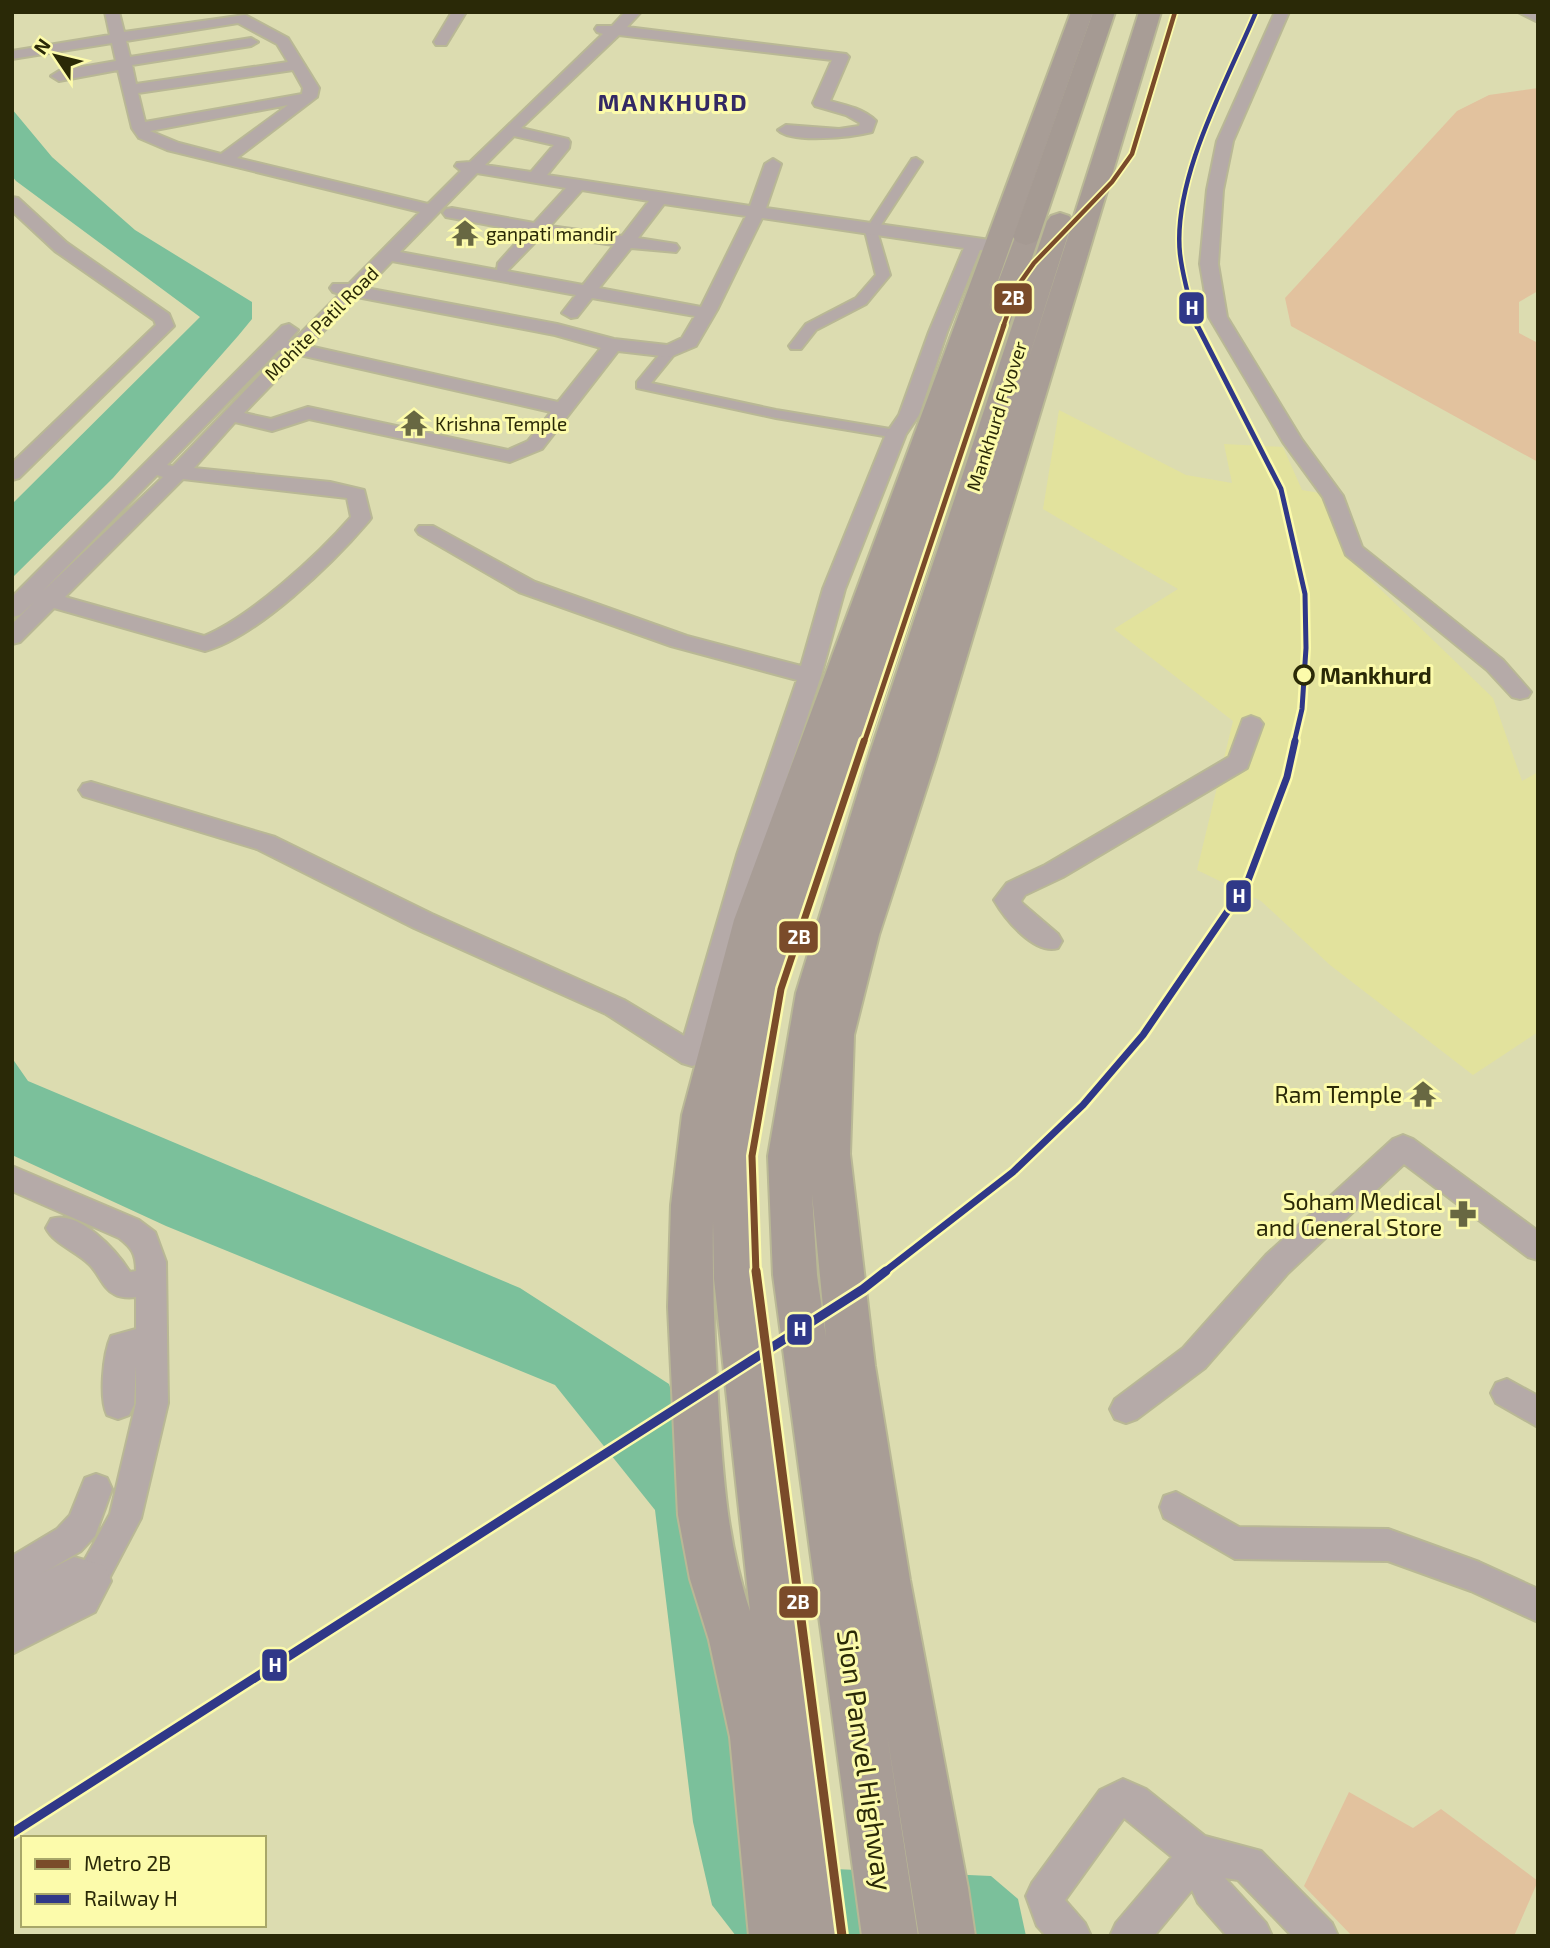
<svg xmlns="http://www.w3.org/2000/svg" width="1550" height="1948" viewBox="0 0 1550 1948" font-family="'Exo 2',sans-serif">
<style>
.built{fill:#e2e29d}
.green{fill:#e2c29e}
.water{fill:#7bc09b}
.lines{fill:none;stroke-linecap:round;stroke-linejoin:round}
.pedestrian-casing{stroke:#b9b895;stroke-width:4}
.minor-casing{stroke:#b9b895;stroke-width:4}
.tertiary-casing{stroke:#b9b895;stroke-width:4}
.trunk-casing{stroke:#b9b895;stroke-width:4}
.motorway-casing{stroke:#b9b895;stroke-width:4}
.pedestrian{fill:#b5aaa8;fill-rule:evenodd}
.minor{fill:#b5aaa8;fill-rule:evenodd}
.tertiary{fill:#b5aaa8;fill-rule:evenodd}
.trunk{fill:#a89d96;fill-rule:evenodd}
.motorway{fill:#a59a93;fill-rule:evenodd}
.rail-1-far3-casing{stroke:#fcfbab;stroke-width:8}
.rail-1-far2-casing{stroke:#fcfbab;stroke-width:10}
.rail-1-far1-casing{stroke:#fcfbab;stroke-width:12}
.rail-1-casing{stroke:#fcfbab;stroke-width:14}
.rail-1-far3{stroke:#303888;stroke-width:4.5}
.rail-1-far2{stroke:#303888;stroke-width:5}
.rail-1-far1{stroke:#303888;stroke-width:7}
.rail-1{stroke:#303888;stroke-width:9}
.metro-1-far3-casing{stroke:#fcfbab;stroke-width:8}
.metro-1-far2-casing{stroke:#fcfbab;stroke-width:10}
.metro-1-far1-casing{stroke:#fcfbab;stroke-width:12}
.metro-1-casing{stroke:#fcfbab;stroke-width:14}
.metro-1-far3{stroke:#7a4b2a;stroke-width:4.5}
.metro-1-far2{stroke:#7a4b2a;stroke-width:5}
.metro-1-far1{stroke:#7a4b2a;stroke-width:7}
.metro-1{stroke:#7a4b2a;stroke-width:9}
.stop-dot{fill:#fcfbab;stroke:#2a2907;stroke-width:3.5}
.labels{text-anchor:middle;dominant-baseline:central;stroke-width:6;stroke-linejoin:round;paint-order:stroke}
.far-poi-label{font-size:19px;fill:#2a2907;stroke:#fcfbab;text-anchor:start}
.far-street-label{font-size:19px;fill:#2a2907;stroke:#fcfbab}
.stop-label{font-size:23px;font-weight:bold;fill:#2a2907;stroke:#fcfbab;text-anchor:start}
.poi-label{font-size:23px;fill:#2a2907;stroke:#fcfbab;text-anchor:end}
.far-district-label{font-size:24px;font-weight:bold;letter-spacing:2px;fill:#332964;stroke:#fcfbab}
.near-street-label{font-size:28px;fill:#2a2907;stroke:#fcfbab}
.line-badge{stroke:#fcfbab;stroke-width:2.5}
.badge-label{font-size:19px;text-anchor:middle;font-weight:bold;fill:#fff}
</style>
<rect width="100%" height="100%" fill="#dcdcb0"/>
<path class="built" d="M 1059,410 L 1186,475 L 1232,483 L 1224,444 L 1283,447 L 1302,490 L 1325,494 L 1346,556 L 1493,698 L 1522,781 L 1538,772 L 1538,1032 L 1473,1075 L 1330,965 L 1261,901 L 1197,870 L 1233,721 L 1114,629 L 1178,589 L 1043,509 Z"/>
<path class="green" d="M 1538,88 L 1538,291 L 1519,302 L 1519,333 L 1538,343 L 1538,462 L 1291,326 L 1285,298 L 1457,111 L 1489,95 Z
M 1349,1792 L 1413,1828 L 1441,1809 L 1538,1881 L 1514,1936 L 1352,1936 L 1304,1886 Z"/>
<path class="water" d="M 12,109 L 52,157 L 135,230 L 252,302 L 252,319 L 238,336 L 113,478 L 12,578 L 12,504 L 200,317 L 16,181 L 12,176 Z
M 12,1058 L 28,1081 L 520,1288 L 669,1384 L 707,1495 L 790,1867 L 991,1876 L 1018,1899 L 1026,1936 L 736,1936 L 712,1905 L 693,1822 L 655,1510 L 555,1385 L 166,1226 L 12,1155 Z"/>
<g class="lines">
<defs>
<path id="pedestrian" d="M 916,158 L 922,162 L 877,231 L 890,275 L 866,304 L 816,330 L 801,349 L 791,349 L 789,346 L 806,324 L 856,298 L 876,275 L 865,231 L 912,159 Z
M 670,347 L 677,351 L 651,383 L 776,410 L 896,430 L 903,434 L 896,438 L 776,418 L 637,388 L 637,382 L 665,348 Z"/>
<path id="minor" d="M 105,12 L 119,12 L 124,32 L 245,15 L 288,38 L 319,88 L 317,97 L 237,158 L 428,204 L 461,171 L 455,166 L 457,163 L 470,162 L 603,34 L 597,32 L 595,29 L 597,26 L 612,26 L 625,12 L 641,12 L 627,27 L 846,54 L 849,57 L 830,101 C 846,105 864,109 876,121 L 872,132 C 852,137 792,144 778,130 L 786,125 L 839,129 L 859,126 L 860,123 L 846,115 L 815,106 L 813,103 L 832,60 L 619,35 L 521,128 L 568,139 L 570,142 L 569,148 L 547,175 L 750,206 L 765,164 L 773,159 L 781,164 L 766,208 L 997,241 L 1006,246 L 997,251 L 980,250 L 947,332 L 919,415 L 906,434 L 845,589 L 821,676 L 761,855 L 702,1063 L 692,1066 L 682,1063 L 606,1014 L 414,928 L 257,849 L 83,796 L 79,790 L 83,784 L 91,782 L 275,837 L 432,914 L 624,1000 L 684,1036 L 737,855 L 797,680 L 671,646 L 519,592 L 419,534 L 416,530 L 419,526 L 433,526 L 535,582 L 687,636 L 801,666 L 823,589 L 886,434 L 899,415 L 929,332 L 964,248 L 762,218 L 717,310 L 696,346 L 670,357 L 618,351 L 542,449 L 510,462 L 309,419 L 272,431 L 235,422 L 194,468 L 330,482 L 364,490 L 371,518 L 368,522 C 333,563 257,637 205,651 L 54,608 L 20,642 L 12,644 L 12,624 L 34,602 L 20,615 L 12,617 L 12,597 L 282,326 L 289,324 L 298,330 L 288,341 L 292,342 L 340,294 L 333,292 L 330,288 L 333,284 L 349,284 L 420,212 L 167,150 L 139,138 L 132,128 L 118,70 L 59,81 L 51,76 L 59,71 L 116,61 L 112,43 L 12,59 L 12,51 L 110,35 ZM 238,23 L 277,44 L 288,62 L 136,84 L 132,65 L 251,46 L 258,42 L 251,38 L 130,57 L 126,41 ZM 293,70 L 303,88 L 302,94 L 145,122 L 138,93 ZM 288,105 L 221,154 L 179,143 L 150,131 ZM 514,136 L 554,145 L 531,172 L 485,165 ZM 477,173 L 566,188 L 534,223 L 452,208 L 446,209 L 443,213 L 446,217 L 526,232 L 498,263 L 497,270 L 400,252 ZM 582,190 L 649,201 L 622,236 L 550,226 ZM 664,204 L 746,216 L 701,307 L 599,288 L 631,248 L 676,252 L 679,248 L 676,244 L 638,238 ZM 542,235 L 614,245 L 583,285 L 507,271 ZM 392,261 L 576,295 L 562,313 L 571,318 L 577,317 L 592,298 L 695,316 L 682,338 L 667,345 L 614,339 L 557,324 L 366,288 ZM 357,297 L 555,335 L 601,348 L 558,402 L 309,346 ZM 279,350 L 283,351 L 173,466 L 167,465 ZM 300,355 L 551,412 L 528,441 L 508,450 L 308,407 L 271,419 L 244,413 ZM 157,475 L 163,477 L 43,591 ZM 183,479 L 347,498 L 351,517 C 317,556 250,617 204,636 L 65,597 Z
M 452,12 L 466,12 L 446,45 L 436,45 L 434,42 Z
M 1275,12 L 1289,12 L 1233,141 L 1223,190 L 1218,264 L 1227,317 L 1302,440 L 1343,496 L 1362,547 L 1503,660 L 1531,692 L 1528,697 L 1520,699 L 1512,697 L 1487,670 L 1346,555 L 1323,497 L 1283,442 L 1209,317 L 1200,264 L 1207,190 L 1217,141 Z
M 1518,12 L 1538,12 L 1538,22 Z
M 12,197 L 18,198 L 67,243 L 169,314 L 174,326 L 19,478 L 12,480 L 12,463 L 156,325 L 154,320 L 55,251 L 12,211 Z
M 1251,716 L 1259,719 L 1263,724 L 1247,768 L 1063,877 L 1025,895 L 1021,901 L 1023,904 L 1058,934 L 1062,941 L 1058,948 C 1034,955 1005,919 994,900 L 1007,883 L 1045,865 L 1229,757 L 1243,719 Z
M 1403,1135 L 1413,1139 L 1538,1231 L 1538,1260 L 1528,1257 L 1404,1164 L 1288,1273 L 1205,1368 L 1137,1419 L 1126,1423 L 1115,1419 L 1110,1409 L 1115,1399 L 1183,1348 L 1266,1255 L 1393,1139 Z
M 12,1166 L 139,1220 L 155,1232 L 166,1262 L 168,1403 L 141,1518 L 102,1592 L 90,1597 L 78,1592 L 73,1581 L 110,1514 L 136,1403 L 136,1365 L 134,1405 L 129,1415 L 118,1419 L 107,1415 C 99,1398 103,1354 111,1336 L 136,1329 L 136,1297 C 128,1298 121,1298 114,1294 C 104,1290 98,1272 89,1264 C 76,1251 54,1244 46,1228 L 51,1219 C 79,1209 116,1250 130,1272 L 136,1271 C 136,1254 132,1248 119,1238 L 12,1191 Z
M 1507,1379 L 1538,1396 L 1538,1427 L 1496,1403 L 1491,1393 L 1496,1383 Z
M 96,1474 L 107,1478 L 112,1489 L 95,1536 L 81,1551 L 12,1591 L 12,1556 L 57,1529 L 70,1515 L 85,1478 Z
M 1176,1492 L 1239,1527 L 1388,1529 L 1479,1562 L 1538,1589 L 1538,1622 L 1471,1591 L 1388,1561 L 1235,1559 L 1164,1518 L 1160,1507 L 1164,1496 Z
M 1123,1779 L 1146,1789 L 1205,1836 L 1261,1851 L 1332,1923 L 1338,1936 L 1292,1936 L 1238,1880 L 1225,1878 L 1266,1923 L 1272,1936 L 1227,1936 L 1198,1903 L 1192,1890 L 1154,1936 L 1110,1936 L 1116,1923 L 1172,1857 L 1124,1818 L 1065,1900 L 1085,1923 L 1091,1936 L 1046,1936 L 1037,1926 L 1026,1896 L 1032,1883 L 1100,1790 Z"/>
<path id="tertiary" d="M 74,1557 L 105,1566 L 111,1581 L 95,1612 L 12,1654 L 12,1588 Z"/>
<path id="trunk" d="M 1071,12 L 1093,12 L 988,309 L 1017,232 L 1026,229 L 1035,232 L 1039,237 L 785,987 L 754,1157 L 758,1279 L 841,1936 L 749,1936 L 730,1737 L 709,1640 L 690,1579 L 678,1515 L 668,1307 L 671,1205 L 682,1115 L 734,920 ZM 713,1221 L 714,1279 L 750,1611 C 728,1543 724,1486 719,1415 C 715,1350 712,1286 713,1221 Z
M 1139,12 L 1161,12 L 936,759 L 879,935 L 854,1035 L 850,1154 L 875,1366 L 910,1580 L 968,1888 L 975,1936 L 919,1936 L 887,1734 L 918,1936 L 862,1936 L 773,1275 L 768,1156 L 796,993 L 870,753 L 1047,221 L 1051,216 L 1060,213 L 1069,216 L 1073,221 L 1025,370 ZM 812,1194 L 826,1337 L 817,1275 Z"/>
<path id="motorway" d="M 1093,12 L 1115,12 L 1039,237 L 1035,242 L 1026,245 L 1017,242 L 1013,237 Z"/>
</defs>
<use href="#pedestrian" class="pedestrian-casing"/>
<use href="#minor" class="minor-casing"/>
<use href="#tertiary" class="tertiary-casing"/>
<use href="#trunk" class="trunk-casing"/>
<use href="#motorway" class="motorway-casing"/>
<use href="#pedestrian" class="pedestrian"/>
<use href="#minor" class="minor"/>
<use href="#tertiary" class="tertiary"/>
<use href="#trunk" class="trunk"/>
<use href="#motorway" class="motorway"/>
<defs>
<path id="rail-1-far3" d="M 1197,327 C 1190,303 1183,279 1180,254 C 1172,179 1227,81 1256,12"/>
<path id="rail-1-far2" d="M 1197,325 L 1281,489 L 1305,594 L 1306,648 L 1302,709 L 1294,743"/>
<path id="rail-1-far1" d="M 883,1273 L 1013,1172 L 1083,1105 L 1143,1035 L 1247,883 L 1287,777 L 1295,741"/>
<path id="rail-1" d="M 12,1833 L 863,1289 L 886,1271"/>
</defs>
<use href="#rail-1-far3" class="rail-1-far3-casing"/>
<use href="#rail-1-far2" class="rail-1-far2-casing"/>
<use href="#rail-1-far1" class="rail-1-far1-casing"/>
<use href="#rail-1" class="rail-1-casing"/>
<use href="#rail-1-far3" class="rail-1-far3"/>
<use href="#rail-1-far2" class="rail-1-far2"/>
<use href="#rail-1-far1" class="rail-1-far1"/>
<use href="#rail-1" class="rail-1"/>
<defs>
<path id="metro-1-far3" d="M 1003,327 L 1017,287 L 1034,263 L 1112,182 L 1132,154 L 1175,12"/>
<path id="metro-1-far2" d="M 864,743 L 1004,325"/>
<path id="metro-1-far1" d="M 756,1273 L 752,1156 L 781,989 L 864,741"/>
<path id="metro-1" d="M 756,1271 L 842,1936"/>
</defs>
<use href="#metro-1-far3" class="metro-1-far3-casing"/>
<use href="#metro-1-far2" class="metro-1-far2-casing"/>
<use href="#metro-1-far1" class="metro-1-far1-casing"/>
<use href="#metro-1" class="metro-1-casing"/>
<use href="#metro-1-far3" class="metro-1-far3"/>
<use href="#metro-1-far2" class="metro-1-far2"/>
<use href="#metro-1-far1" class="metro-1-far1"/>
<use href="#metro-1" class="metro-1"/>
</g>
<defs>
<symbol id="temple-bare" viewBox="-9 -9 18 18"><path d="M0-6L5-2H3V0L6.5 2.5H4V6H1.5V3h-3V6H-4V2.5H-6.5L-3 0V-2H-5Z" fill="#686842" stroke="#fcfbab" stroke-width="2.5" paint-order="stroke"/></symbol>
<symbol id="pharmacy-bare" viewBox="-9 -9 18 18"><path d="M-2-6h4v4h4v4h-4v4h-4v-4h-4v-4h4Z" fill="#686842" stroke="#fcfbab" stroke-width="2.5" paint-order="stroke"/></symbol>
</defs>
<g fill-rule="evenodd">
<use href="#temple-bare" x="446" y="214" width="38" height="38"/>
<use href="#temple-bare" x="395" y="404" width="38" height="38"/>
<use href="#temple-bare" x="1404" y="1075" width="38" height="38"/>
<use href="#pharmacy-bare" x="1444" y="1195" width="38" height="38"/>
</g>
<circle class="stop-dot" cx="1304" cy="675" r="9"/>
<g class="labels">
<g class="far-poi-label">
<text x="486" y="233">ganpati mandir</text>
<text x="435" y="423">Krishna Temple</text>
</g>
<g class="far-street-label">
<text transform="translate(321 323) rotate(-45)">Mohite Patil Road</text>
<text transform="translate(996 416) rotate(-72)">Mankhurd Flyover</text>
</g>
<g class="stop-label">
<text x="1320" y="675">Mankhurd</text>
</g>
<g class="poi-label">
<text x="1402" y="1094">Ram Temple</text>
<text x="1442" y="1201">Soham Medical<tspan x="1442" dy="26">and General Store</tspan></text>
</g>
<g class="far-district-label">
<text x="673" y="101">MANKHURD</text>
</g>
<g class="near-street-label">
<text transform="translate(866 1760) rotate(82)">Sion Panvel Highway</text>
</g>
</g>
<g class="line-badge">
<rect x="993" y="282" width="40" height="33" rx="7" fill="#7a4b2a"/>
<rect x="1178" y="291" width="27" height="34" rx="7" fill="#303888"/>
<rect x="1225" y="879" width="27" height="34" rx="7" fill="#303888"/>
<rect x="778" y="920" width="41" height="34" rx="7" fill="#7a4b2a"/>
<rect x="786" y="1313" width="27" height="33" rx="7" fill="#303888"/>
<rect x="778" y="1585" width="41" height="34" rx="7" fill="#7a4b2a"/>
<rect x="261" y="1648" width="27" height="34" rx="7" fill="#303888"/>
</g>
<g class="badge-label">
<text x="1013" y="305">2B</text>
<text x="1192" y="315">H</text>
<text x="1239" y="903">H</text>
<text x="799" y="944">2B</text>
<text x="800" y="1336">H</text>
<text x="798" y="1609">2B</text>
<text x="275" y="1672">H</text>
</g>
<rect width="1550" height="1948" fill="none" stroke="#2a2907" stroke-width="28"/>
<rect x="21" y="1836" width="245" height="91" fill="#fcfbab" stroke="#a8a769" stroke-width="2"/>
<rect x="35" y="1859" width="35" height="10" fill="#7a4b2a" stroke="#a8a769" stroke-width="2"/>
<text x="84" y="1871" font-size="21" fill="#2a2907">Metro 2B</text>
<rect x="35" y="1894" width="35" height="10" fill="#303888" stroke="#a8a769" stroke-width="2"/>
<text x="84" y="1906" font-size="21" fill="#2a2907">Railway H</text>
<g transform="translate(56 56) rotate(305)" stroke="#fcfbab" stroke-width="5" paint-order="stroke">
<path d="M0-5L12 26L0 18L-12 26Z" fill="#2a2907"/>
<text y="-10" font-size="19" font-weight="bold" text-anchor="middle" fill="#2a2907">N</text>
</g>
</svg>
